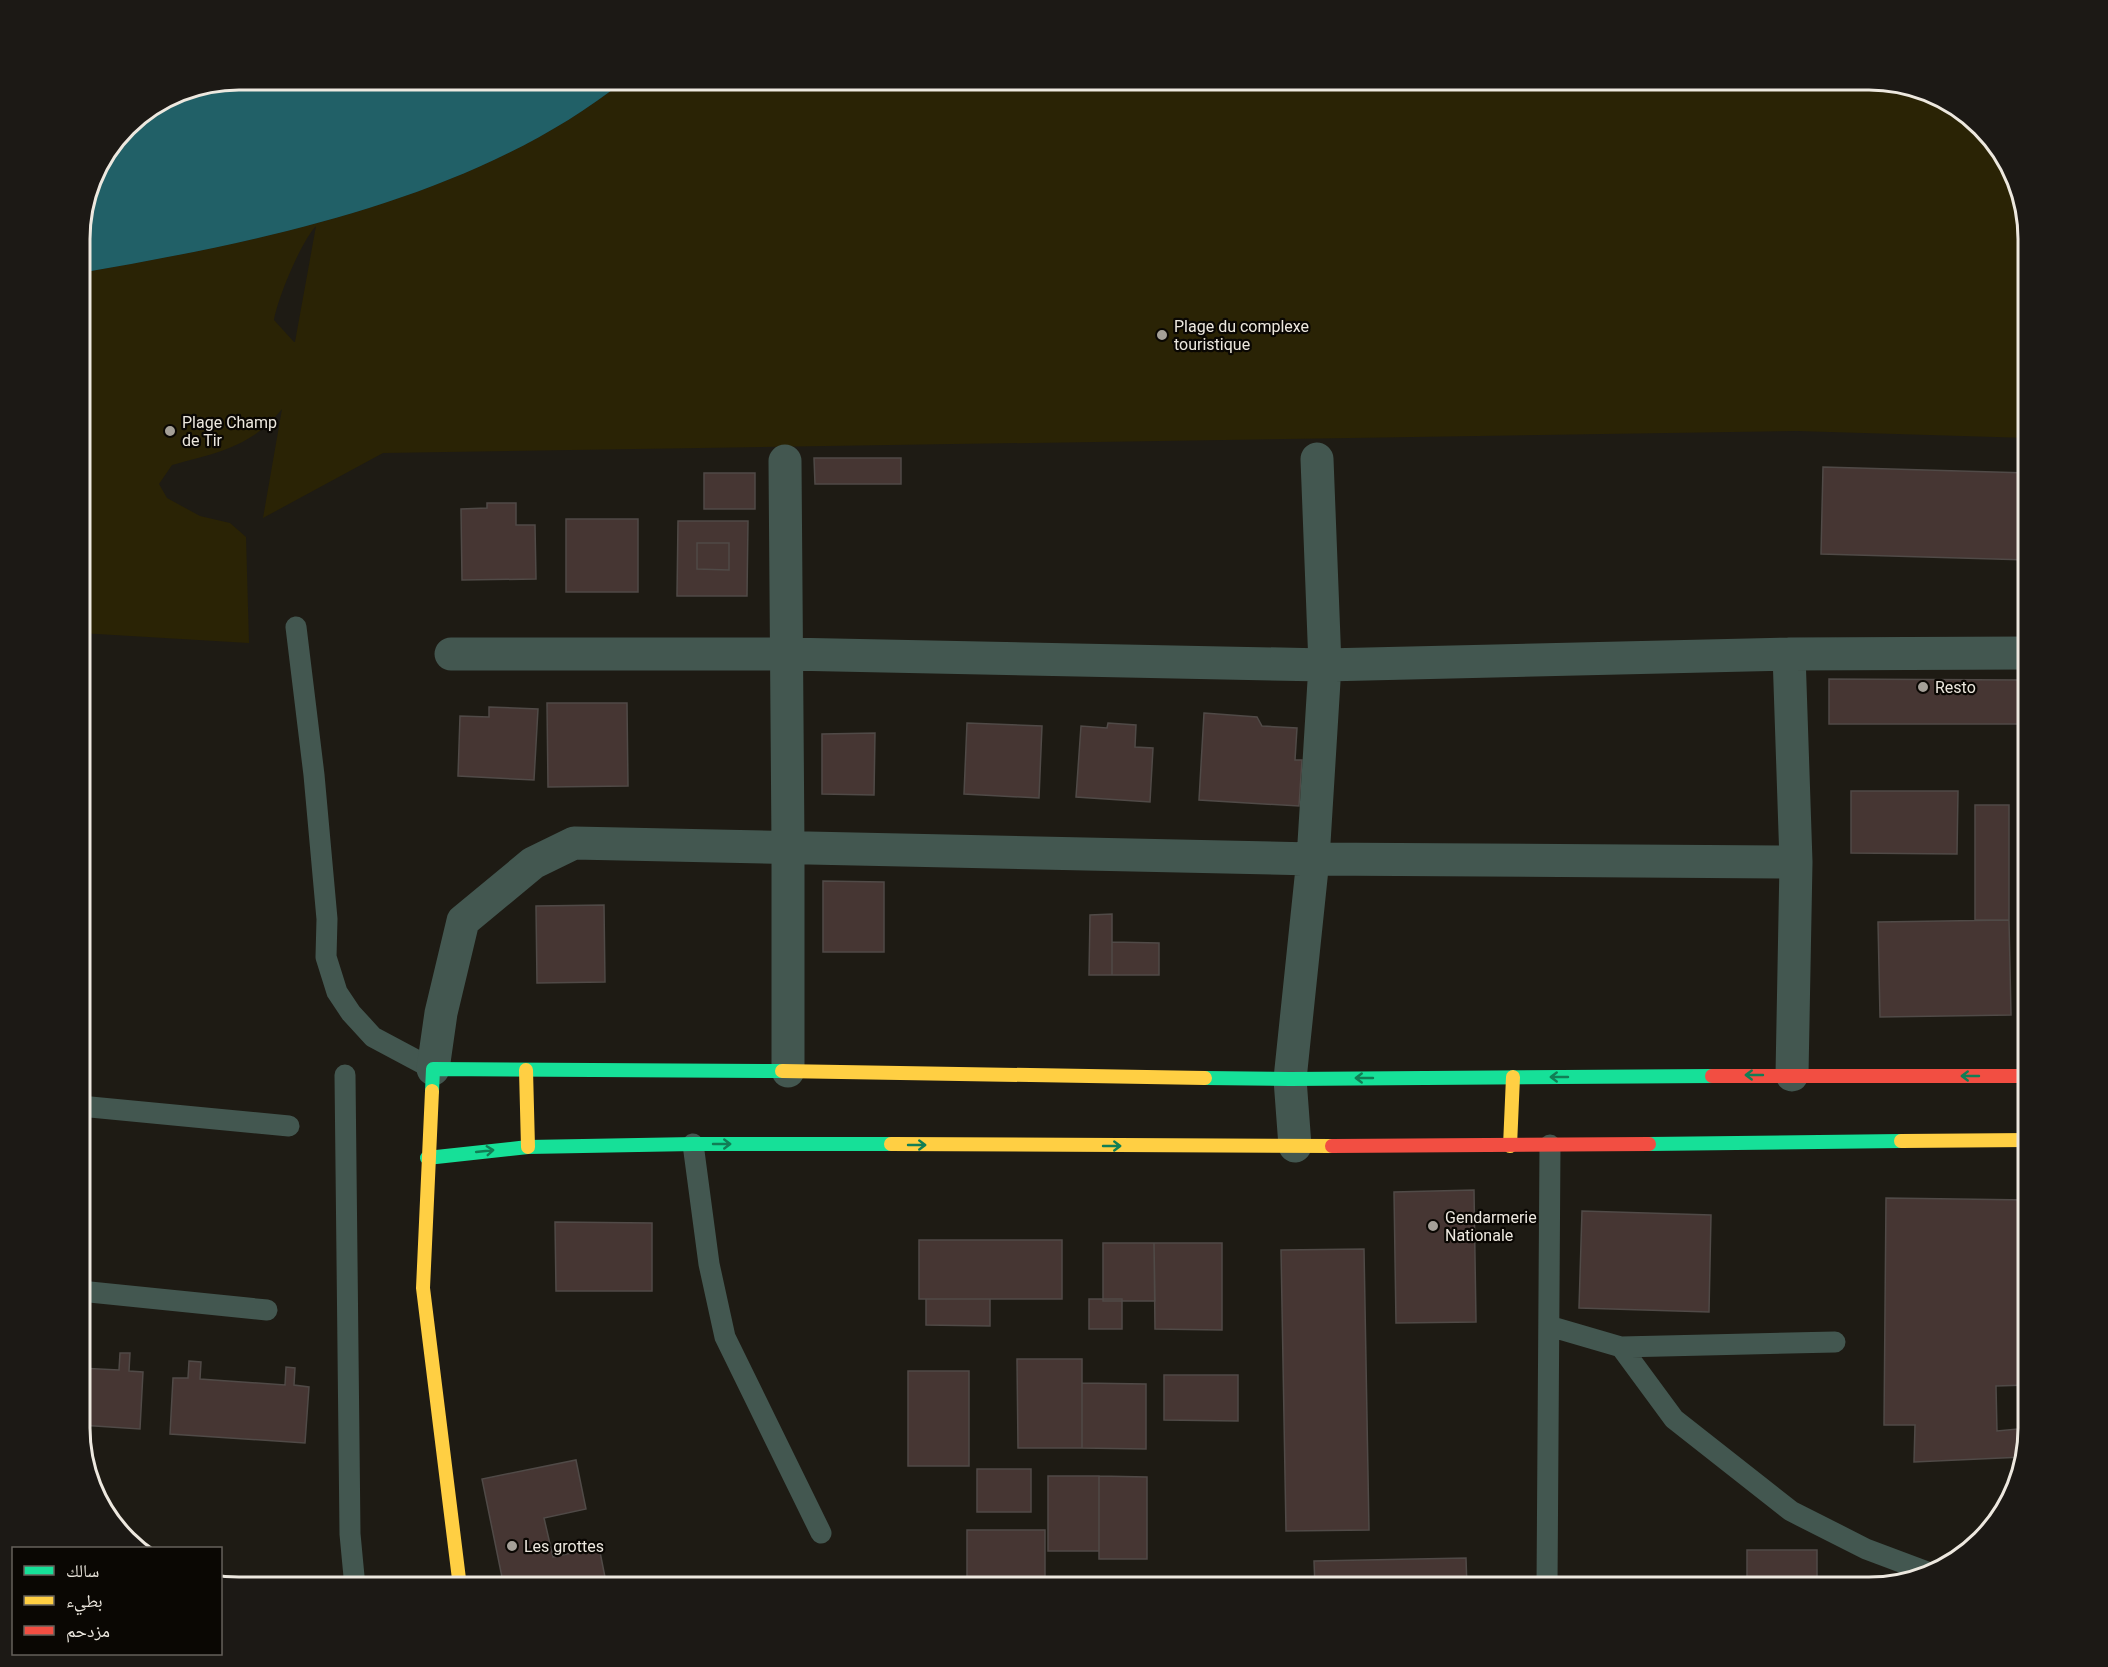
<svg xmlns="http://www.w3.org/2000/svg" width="2108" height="1667" viewBox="0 0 2108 1667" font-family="Roboto,'Noto Naskh Arabic',sans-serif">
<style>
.sand{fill:#2a2305;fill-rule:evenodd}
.water{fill:#216067}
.building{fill:#463633;stroke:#504a47;stroke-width:1.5}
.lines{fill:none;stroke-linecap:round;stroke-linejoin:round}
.lane{stroke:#435750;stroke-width:21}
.street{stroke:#435750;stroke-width:33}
.fast{stroke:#16e098;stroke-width:14}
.slow{stroke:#ffcf43;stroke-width:14}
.jam{stroke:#f24e42;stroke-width:14}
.oneway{stroke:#117e55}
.poi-dot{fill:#a5a098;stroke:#0a0703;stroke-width:2}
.labels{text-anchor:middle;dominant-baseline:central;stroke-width:4.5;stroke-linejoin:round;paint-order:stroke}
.poi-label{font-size:16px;fill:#ede8df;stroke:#0a0703;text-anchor:start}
.rim{fill:none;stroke:#ede8df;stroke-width:3}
</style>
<rect width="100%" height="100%" fill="#1e1b14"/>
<path class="sand" d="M 625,80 L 1870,80 L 1930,91 L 1974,119 L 2012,169 L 2028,239 L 2028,438 L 1797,431 L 383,453 L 263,518 L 282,409 C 252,447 216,453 172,465 L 159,484 L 167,498 L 200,516 L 230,523 L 246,537 L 249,643 L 80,633 L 80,273 C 264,241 476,199 625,80 ZM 316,226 L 295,342 L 294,342 L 274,320 C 278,297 301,242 316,226 Z"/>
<path class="water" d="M 239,80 L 625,80 C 476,199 264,241 80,273 L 80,228 L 96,168 L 133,119 L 178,91 Z"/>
<path class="building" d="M 814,458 L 901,458 L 901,484 L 815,484 Z
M 1823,467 L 2028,473 L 2028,560 L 1821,554 Z
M 704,473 L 755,473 L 755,509 L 704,509 Z
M 487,503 L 516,503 L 516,525 L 535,525 L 536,579 L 462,580 L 461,509 L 487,508 Z
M 566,519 L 638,519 L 638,592 L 566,592 Z
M 678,521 L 748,521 L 747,596 L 677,596 Z
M 697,543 L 729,543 L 729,570 L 697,569 Z
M 1829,679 L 2023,680 L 2023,724 L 1829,724 Z
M 547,703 L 627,703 L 628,786 L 548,787 Z
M 489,707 L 538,709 L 534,780 L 458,776 L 460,716 L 489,717 Z
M 1204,713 L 1257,717 L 1262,726 L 1297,728 L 1295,760 L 1302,760 L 1299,806 L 1199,800 Z
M 967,723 L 1042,726 L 1039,798 L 964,794 Z
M 1108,723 L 1136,725 L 1135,747 L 1153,748 L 1150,802 L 1076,797 L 1081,726 L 1107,728 Z
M 875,733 L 874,795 L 822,794 L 822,734 Z
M 1851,791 L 1958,791 L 1957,854 L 1851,853 Z
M 1975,805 L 2009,805 L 2009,920 L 1975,920 Z
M 823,881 L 884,882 L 884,952 L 823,952 Z
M 604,905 L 605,982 L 537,983 L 536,906 Z
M 1112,914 L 1112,975 L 1089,975 L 1090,915 Z
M 2009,920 L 2011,1015 L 1880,1017 L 1878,922 Z
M 1112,942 L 1159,943 L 1159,975 L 1112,975 Z
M 1474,1190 L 1476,1322 L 1396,1323 L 1394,1192 Z
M 1886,1198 L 2028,1200 L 2028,1385 L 1996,1386 L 1997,1431 L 2028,1428 L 2023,1457 L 1914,1462 L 1915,1425 L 1884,1425 Z
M 1582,1211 L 1711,1215 L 1709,1312 L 1579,1308 Z
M 555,1222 L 652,1223 L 652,1291 L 556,1291 Z
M 919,1240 L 1062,1240 L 1062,1299 L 919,1299 Z
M 1103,1243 L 1154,1243 L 1155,1301 L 1103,1301 Z
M 1154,1243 L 1222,1243 L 1222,1330 L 1155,1329 Z
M 1364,1249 L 1369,1530 L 1286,1531 L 1281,1250 Z
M 926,1299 L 990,1299 L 990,1326 L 926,1325 Z
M 1089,1299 L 1122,1299 L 1122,1329 L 1089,1329 Z
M 120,1353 L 130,1353 L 129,1371 L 143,1372 L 140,1429 L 80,1425 L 80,1368 L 119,1370 Z
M 1017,1359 L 1082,1359 L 1082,1448 L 1018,1448 Z
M 189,1361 L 201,1362 L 200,1379 L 285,1385 L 286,1367 L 295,1368 L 294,1385 L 309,1387 L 305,1443 L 170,1434 L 173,1378 L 188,1378 Z
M 908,1371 L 969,1371 L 969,1466 L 908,1466 Z
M 1164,1375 L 1238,1375 L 1238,1421 L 1164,1420 Z
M 1082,1383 L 1146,1384 L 1146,1449 L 1082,1448 Z
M 576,1460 L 586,1509 L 544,1518 L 553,1557 L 599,1547 L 607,1587 L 504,1587 L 482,1479 Z
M 977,1469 L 1031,1469 L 1031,1512 L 977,1512 Z
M 1048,1476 L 1099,1476 L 1099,1551 L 1048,1551 Z
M 1099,1476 L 1147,1477 L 1147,1559 L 1099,1559 Z
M 967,1530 L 1045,1530 L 1045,1587 L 967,1587 Z
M 1747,1550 L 1817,1550 L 1817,1587 L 1747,1587 Z
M 1466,1558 L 1467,1587 L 1315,1587 L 1314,1561 Z"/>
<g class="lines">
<path class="lane" d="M 296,627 L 314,775 L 327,919 L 326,957 L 337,992 L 351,1013 L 373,1037 L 433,1069
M 345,1075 L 350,1534 L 355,1587
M 80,1106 L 289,1126
M 693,1144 L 709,1264 L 725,1337 L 821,1533
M 80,1291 L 267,1310
M 1549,1326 L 1621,1347 L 1835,1342
M 1621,1347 L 1674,1419 L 1791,1511 L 1866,1549 L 1930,1573
M 1547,1587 L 1550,1145"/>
<path class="street" d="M 785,461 L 788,847 L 788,1071
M 451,654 L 787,654 L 1325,665 L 1789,654 L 2028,653
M 1789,654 L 1796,862 L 1792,1075
M 433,1069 L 441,1013 L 463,921 L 533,863 L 574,843 L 1313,859 L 1796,862
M 1295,1146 L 1290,1079 L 1313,859 L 1325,665 L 1317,459"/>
<path class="fast" d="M 1205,1078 L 1290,1079 L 1712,1076
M 432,1091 L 433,1069 L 782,1071
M 1649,1144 L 1901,1141
M 427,1158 L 528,1147 L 693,1144 L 891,1144"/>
<path class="slow" d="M 526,1070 L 528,1147
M 782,1071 L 1205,1078
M 432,1091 L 423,1288 L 460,1587
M 1901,1141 L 2028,1140
M 891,1144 L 1332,1146
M 1510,1146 L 1513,1077"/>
<path class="jam" d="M 1712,1076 L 2028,1076
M 1332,1146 L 1649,1144"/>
</g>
<defs><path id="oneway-shaft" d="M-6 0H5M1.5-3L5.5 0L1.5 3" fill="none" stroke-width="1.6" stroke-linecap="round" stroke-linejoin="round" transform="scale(1.5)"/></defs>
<g class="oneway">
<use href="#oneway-shaft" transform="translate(1754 1075) rotate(180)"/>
<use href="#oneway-shaft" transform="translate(1970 1076) rotate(-180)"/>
<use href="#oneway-shaft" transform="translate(1559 1077) rotate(180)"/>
<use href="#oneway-shaft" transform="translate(1364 1078) rotate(180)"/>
<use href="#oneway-shaft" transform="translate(722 1144)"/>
<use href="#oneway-shaft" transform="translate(917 1145)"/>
<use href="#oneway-shaft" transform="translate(1112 1146)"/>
<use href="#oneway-shaft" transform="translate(485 1151) rotate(-6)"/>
</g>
<g class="poi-dot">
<circle cx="1162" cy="335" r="6"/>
<circle cx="170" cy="431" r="6"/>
<circle cx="1923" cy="687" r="6"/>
<circle cx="1433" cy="1226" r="6"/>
<circle cx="512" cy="1546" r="6"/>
</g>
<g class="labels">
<g class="poi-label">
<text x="1174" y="326">Plage du complexe<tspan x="1174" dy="18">touristique</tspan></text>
<text x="182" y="422">Plage Champ<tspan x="182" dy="18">de Tir</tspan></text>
<text x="1935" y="687">Resto</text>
<text x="1445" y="1217">Gendarmerie<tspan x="1445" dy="18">Nationale</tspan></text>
<text x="524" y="1546">Les grottes</text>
</g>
</g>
<path d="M0 0H2108V1667H0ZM239 90H1869A149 149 0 0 1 2018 239V1428A149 149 0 0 1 1869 1577H239A149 149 0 0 1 90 1428V239A149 149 0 0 1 239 90Z" fill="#1c1915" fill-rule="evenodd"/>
<path class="rim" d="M239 90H1869A149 149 0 0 1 2018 239V1428A149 149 0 0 1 1869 1577H239A149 149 0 0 1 90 1428V239A149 149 0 0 1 239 90Z"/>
<rect x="12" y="1547" width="210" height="108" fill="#0a0703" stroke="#65615b" stroke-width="1.5"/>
<rect x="24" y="1566" width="30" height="9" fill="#16e098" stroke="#65615b" stroke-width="1.5"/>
<text x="66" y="1577" font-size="18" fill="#ede8df">سالك</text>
<rect x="24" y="1596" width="30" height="9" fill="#ffcf43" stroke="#65615b" stroke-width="1.5"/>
<text x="66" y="1607" font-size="18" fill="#ede8df">بطيء</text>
<rect x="24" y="1626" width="30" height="9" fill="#f24e42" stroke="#65615b" stroke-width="1.5"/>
<text x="66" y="1637" font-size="18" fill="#ede8df">مزدحم</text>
</svg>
